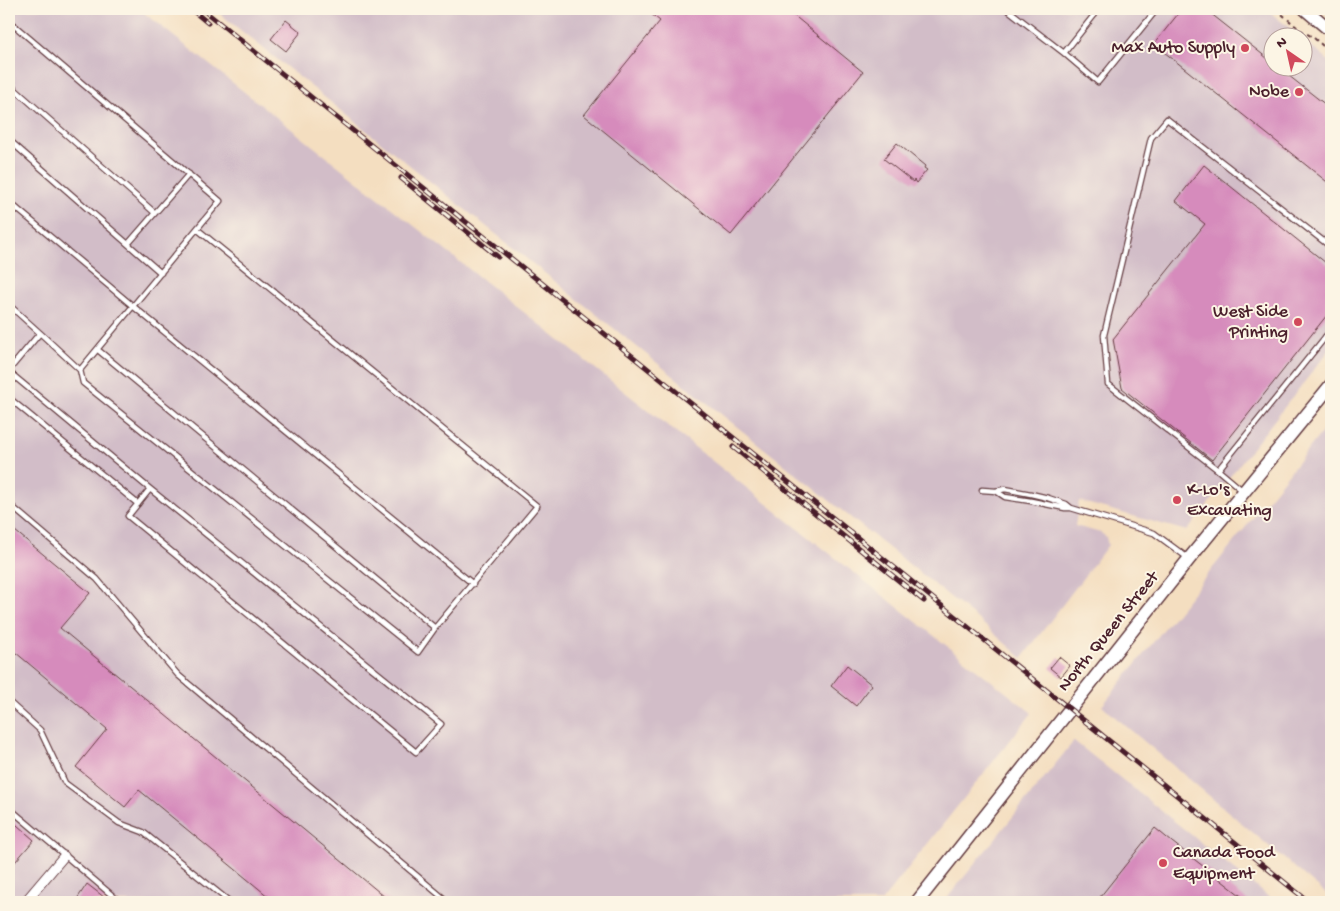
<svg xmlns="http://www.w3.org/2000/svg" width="1340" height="911" viewBox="0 0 1340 911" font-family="'Gochi Hand',sans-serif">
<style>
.industrial{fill:#d2bdc8}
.building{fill:#d68bbc}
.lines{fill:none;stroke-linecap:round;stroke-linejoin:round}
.service-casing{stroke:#643c41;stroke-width:7}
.minor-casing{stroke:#643c41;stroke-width:11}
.secondary-casing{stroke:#643c41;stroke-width:15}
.path{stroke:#643c41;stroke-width:2;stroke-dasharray:4 4;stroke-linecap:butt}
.service{stroke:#fff;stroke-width:4.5}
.minor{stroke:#fff;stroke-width:9}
.secondary{stroke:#fff;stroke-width:12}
.rail-casing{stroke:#4a1f2b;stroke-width:5}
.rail{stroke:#fcf5e5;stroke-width:3;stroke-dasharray:9;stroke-linecap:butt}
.poi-dot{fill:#d1495b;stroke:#fcf5e5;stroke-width:2}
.labels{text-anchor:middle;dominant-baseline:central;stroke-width:4;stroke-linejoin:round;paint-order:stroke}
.poi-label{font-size:18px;fill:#4a1f2b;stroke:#fcf5e5;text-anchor:end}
.street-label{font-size:18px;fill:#4a1f2b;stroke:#fcf5e5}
</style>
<rect width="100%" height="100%" fill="#fcf5e5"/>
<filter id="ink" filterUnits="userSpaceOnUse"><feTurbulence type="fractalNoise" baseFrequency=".02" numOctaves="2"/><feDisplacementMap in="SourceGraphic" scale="10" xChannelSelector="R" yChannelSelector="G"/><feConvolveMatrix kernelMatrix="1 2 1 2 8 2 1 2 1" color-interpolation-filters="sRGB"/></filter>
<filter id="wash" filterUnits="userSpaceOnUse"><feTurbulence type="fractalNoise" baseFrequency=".0096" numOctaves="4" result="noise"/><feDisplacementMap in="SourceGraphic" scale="20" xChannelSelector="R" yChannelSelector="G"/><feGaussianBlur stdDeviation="1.12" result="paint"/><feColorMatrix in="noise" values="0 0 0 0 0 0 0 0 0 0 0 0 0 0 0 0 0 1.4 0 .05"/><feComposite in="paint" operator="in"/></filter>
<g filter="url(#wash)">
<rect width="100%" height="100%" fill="#f4dec0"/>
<path class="industrial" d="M 9,9 L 139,9 L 1032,713 L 881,902 L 9,902 Z
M 214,9 L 1266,9 L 1301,37 L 1272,38 L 1272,68 L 1302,68 L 1303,39 L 1331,63 L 1331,348 L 1187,531 L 1079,501 L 1075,526 L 1101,533 L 1106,537 L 1108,545 L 1022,658 L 974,616 Z
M 1331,421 L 1331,898 L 1102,706 Z
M 1074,741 L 1275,902 L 944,902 Z"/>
<g id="blocks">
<path class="building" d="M 645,9 L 786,9 L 863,72 L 731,235 L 584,115 L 660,21 Z
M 1182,9 L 1205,9 L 1272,62 L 1272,68 L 1279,68 L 1331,109 L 1331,185 L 1154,44 Z
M 286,20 L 301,32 L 286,51 L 271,39 Z
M 897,143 L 925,166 L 924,168 L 927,170 L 916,183 L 914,180 L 913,182 L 884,159 Z
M 1204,165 L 1331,267 L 1331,310 L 1212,460 L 1122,388 L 1113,339 L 1205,224 L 1176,201 Z
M 9,526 L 90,593 L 60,628 L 391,902 L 275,902 L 139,790 L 125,807 L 76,767 L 107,729 L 9,647 Z
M 1059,657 L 1070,666 L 1061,677 L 1050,668 Z
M 847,665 L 872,685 L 856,706 L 831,686 Z
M 9,818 L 34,840 L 9,869 Z
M 1155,828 L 1172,842 L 1249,902 L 1096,902 Z
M 87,884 L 100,894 L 110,902 L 75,902 Z"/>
</g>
</g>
<g filter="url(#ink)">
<use href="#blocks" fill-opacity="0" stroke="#643c41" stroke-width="1"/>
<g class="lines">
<defs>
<path id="service" d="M 1007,9 L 1064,53 L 1098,82 L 1157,9
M 9,21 L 220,201 L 80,370 L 40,333 L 9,370
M 1064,53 L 1099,9
M 9,84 L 155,213
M 9,140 L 161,273
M 9,202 L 134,307 L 473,584
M 197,229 L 537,506 L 435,628
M 128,244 L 189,174
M 9,305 L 40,333
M 1325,337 L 1331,342
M 80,370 L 83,383 L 418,652 L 435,628 L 98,350
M 9,372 L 150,489 L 441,724 L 416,752 L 128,516 L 150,489
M 9,398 L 138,504
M 1218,470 L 1108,384 L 1104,335 L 1151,138 L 1167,119 L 1331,247
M 982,490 L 996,491 L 1005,489 L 1031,494 L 1048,498 L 1066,504 L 1071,508 L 1154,533 L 1188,558
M 996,491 L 1005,497 L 1031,501 L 1065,508 L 1071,508
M 1243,491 L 1218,470 L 1331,330
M 9,504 L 97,579 L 178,675 L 448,902
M 9,702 L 40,730 L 65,783 L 119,823 L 143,832 L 230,902
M 9,808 L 120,902"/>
<path id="minor" d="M 25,902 L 64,856"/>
<path id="secondary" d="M 1305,9 L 1331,31
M 917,902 L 1189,559 L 1331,385"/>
</defs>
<use href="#service" class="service-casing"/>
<use href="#minor" class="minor-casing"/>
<use href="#secondary" class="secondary-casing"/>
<path class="path" d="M 1276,9 L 1299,29 L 1314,38 L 1331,53"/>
<use href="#service" class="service"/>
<use href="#minor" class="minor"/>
<use href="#secondary" class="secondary"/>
<defs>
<path id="rail" d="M 191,9 L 208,23
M 202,9 L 1309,902
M 401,178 L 498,257
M 733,447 L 924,601"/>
</defs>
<use href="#rail" class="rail-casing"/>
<use href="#rail" class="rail"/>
</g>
</g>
<g class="poi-dot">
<circle cx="1245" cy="48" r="5"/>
<circle cx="1299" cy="92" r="5"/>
<circle cx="1298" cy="322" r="5"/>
<circle cx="1177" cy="500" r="5"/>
<circle cx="1163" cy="863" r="5"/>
</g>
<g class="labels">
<g class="poi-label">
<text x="1235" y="48">Max Auto Supply</text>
<text x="1289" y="92">Nobe</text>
<text x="1288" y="312">West Side<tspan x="1288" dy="21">Printing</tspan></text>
<text x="1187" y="490" text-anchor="start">K-Lo's<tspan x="1187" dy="21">Excavating</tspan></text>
<text x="1173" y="853" text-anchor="start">Canada Food<tspan x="1173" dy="21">Equipment</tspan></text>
</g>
<g class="street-label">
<text transform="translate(1109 632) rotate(-51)">North Queen Street</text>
</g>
</g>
<rect width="1340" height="911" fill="none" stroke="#fcf5e5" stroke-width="30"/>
<g transform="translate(1288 52) rotate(326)"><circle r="24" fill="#fcf5e5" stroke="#b59f9b"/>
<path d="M0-4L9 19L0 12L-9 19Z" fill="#d1495b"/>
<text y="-8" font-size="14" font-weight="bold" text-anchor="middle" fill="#4a1f2b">N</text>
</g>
</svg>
